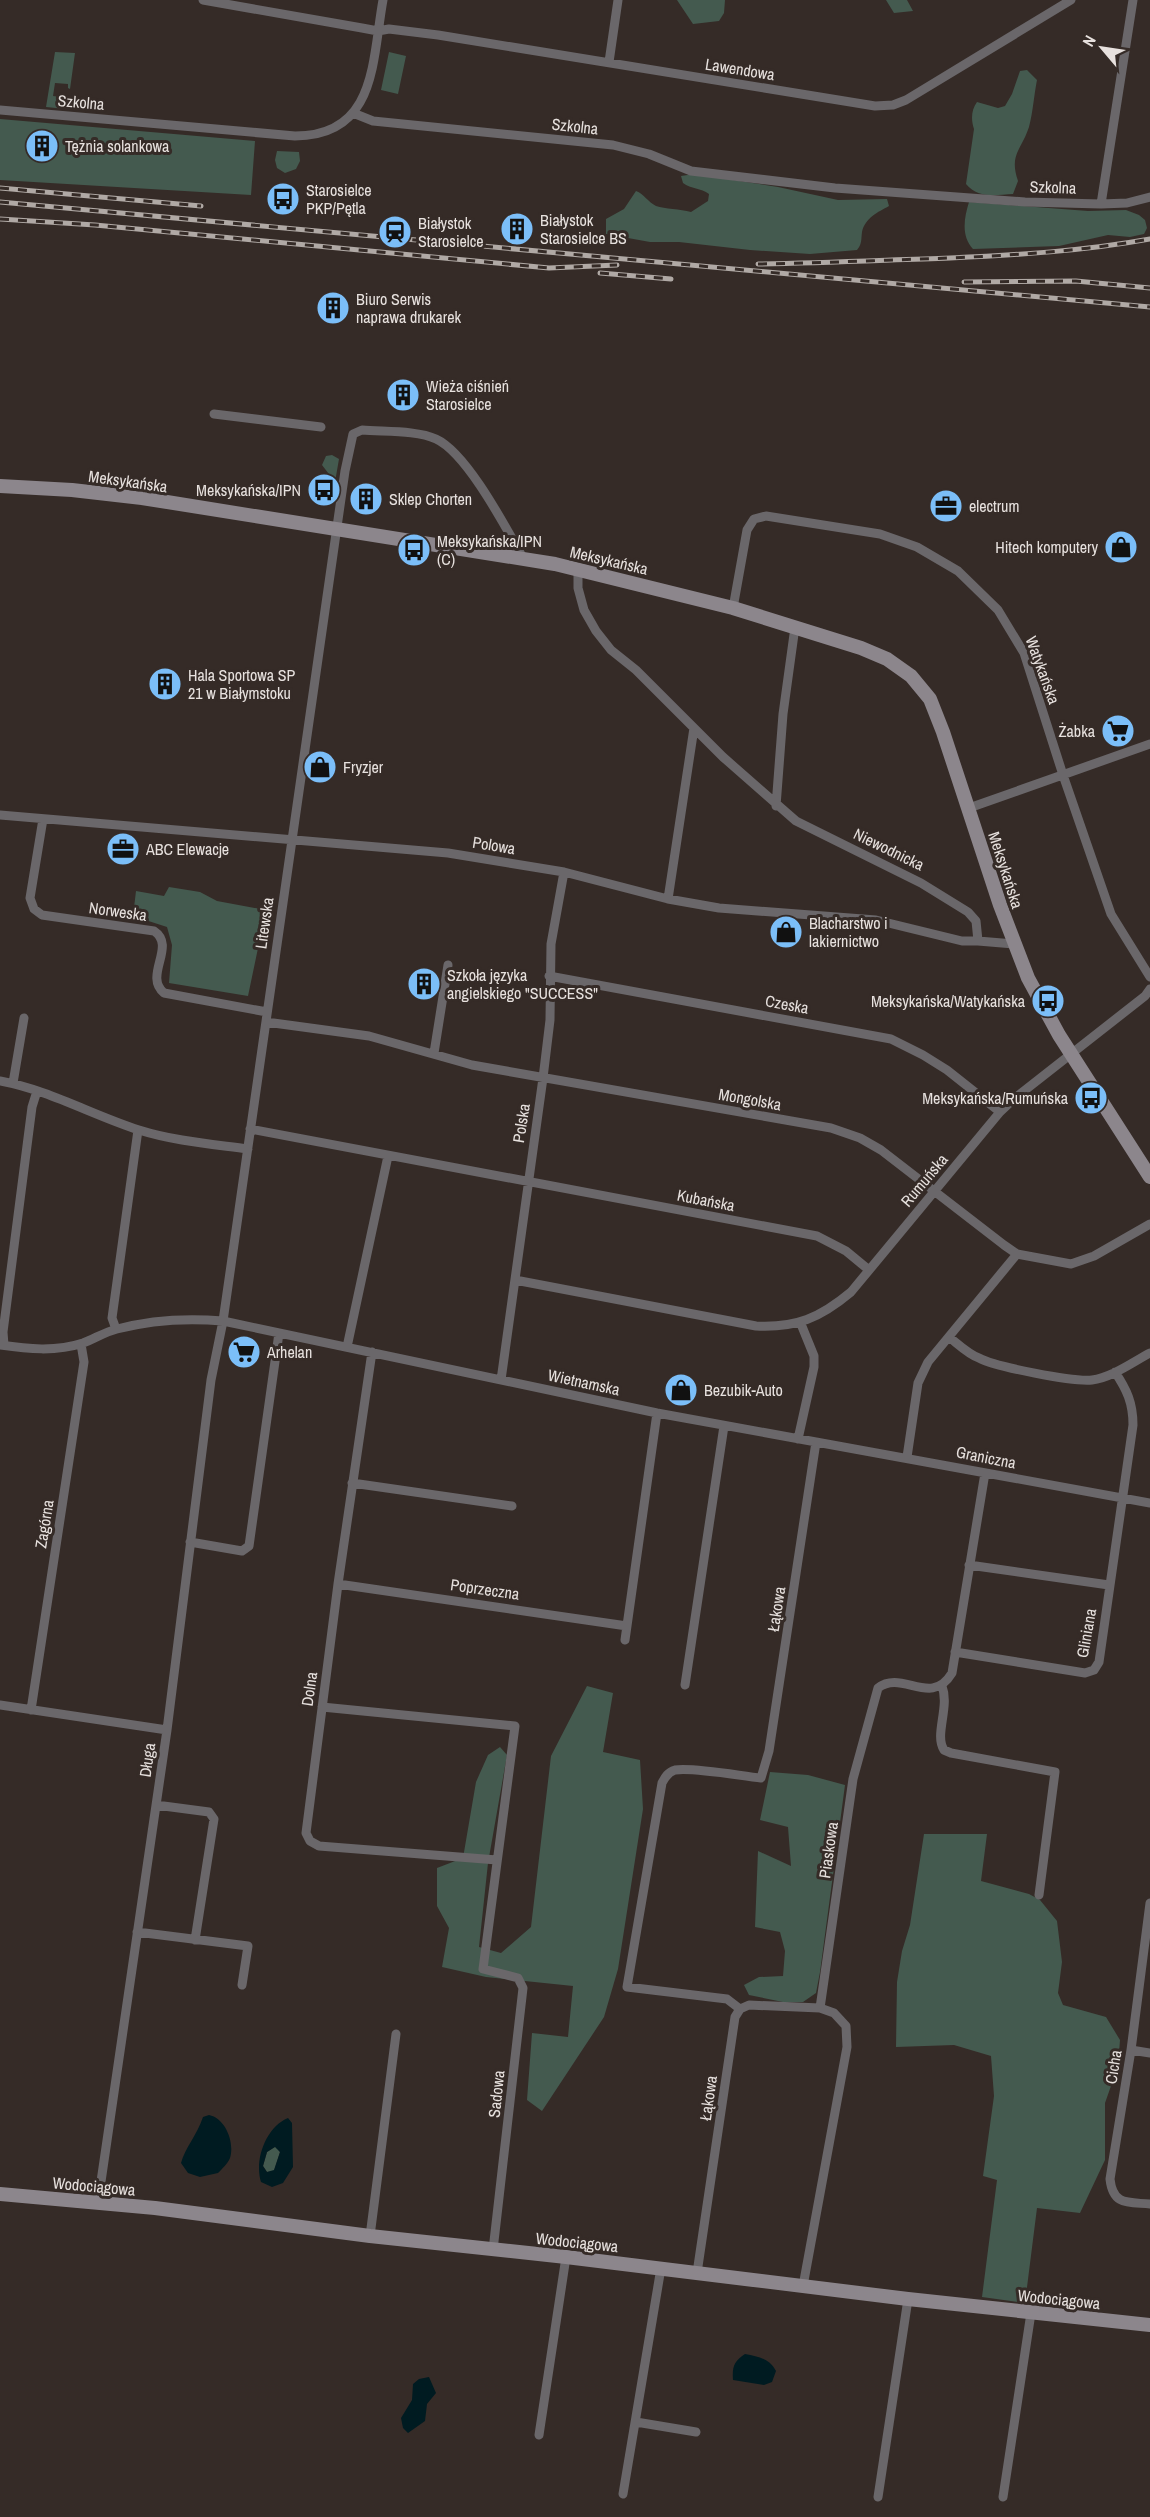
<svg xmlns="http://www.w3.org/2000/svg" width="1150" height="2517" viewBox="0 0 1150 2517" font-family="'Archivo Narrow',sans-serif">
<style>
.green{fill:#445a4f}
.water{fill:#001b21;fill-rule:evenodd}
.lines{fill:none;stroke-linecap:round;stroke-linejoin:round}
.street{stroke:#6a676a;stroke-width:9}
.secondary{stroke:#8c868c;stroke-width:14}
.rail-casing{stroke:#b0a9a5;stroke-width:5}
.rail{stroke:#352b27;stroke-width:3;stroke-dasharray:9;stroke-linecap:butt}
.labels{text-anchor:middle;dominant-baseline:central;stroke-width:6;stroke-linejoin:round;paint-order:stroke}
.street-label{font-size:16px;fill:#e7e1de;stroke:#352b27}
.poi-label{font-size:16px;fill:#e7e1de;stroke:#352b27;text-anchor:start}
</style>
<rect width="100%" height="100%" fill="#352b27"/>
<path class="green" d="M 677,0 L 725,0 L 724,13 L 719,21 L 693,24 Z
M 886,0 L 907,0 L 913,11 L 894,13 Z
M 55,52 L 75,53 L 70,89 L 68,88 L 68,84 L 55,83 L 53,96 L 67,98 L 66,109 L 46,107 Z
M 389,52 L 406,56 L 398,94 L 381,90 Z
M 1027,70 L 1037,80 C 1034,95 1033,112 1029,127 C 1021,151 1009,154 1018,181 L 1013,194 C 996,195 978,199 966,184 L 974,129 C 971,120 971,110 977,102 L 998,108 L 1005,106 L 1012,94 L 1020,71 Z
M 0,119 L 255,141 L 251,195 L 0,180 Z
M 277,151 L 299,152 L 300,161 L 296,169 L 285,173 L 277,168 L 275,160 Z
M 694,174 L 778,187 L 838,200 L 887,199 L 889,206 C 878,212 865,218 862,232 C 861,240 862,244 857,250 L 810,254 L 750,250 L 679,242 L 650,242 L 606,234 L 606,219 L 624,209 L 636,191 C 644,194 648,202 656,206 C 665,209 680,209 691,212 L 708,201 L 709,194 C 701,188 691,189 683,183 L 681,176 Z
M 969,202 L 1088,211 L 1126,210 L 1139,215 L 1145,220 L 1147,228 L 1144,234 L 1130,237 L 1108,235 L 1059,246 L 973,249 C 961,236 964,218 969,202 Z
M 332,455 L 339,459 L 335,482 L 322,465 L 326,456 Z
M 169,887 L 200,892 L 217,901 L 266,910 L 248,996 L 169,983 L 172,945 L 167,927 L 133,916 L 136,891 L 164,896 Z
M 587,1686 L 613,1693 L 603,1752 L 640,1760 L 643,1809 L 618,1969 L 604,2017 L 542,2111 L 527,2100 L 532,2033 L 568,2037 L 573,1986 L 486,1977 L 442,1967 L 449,1928 L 437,1906 L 437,1868 L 463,1858 L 476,1782 L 488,1755 L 500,1747 L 507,1755 L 488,1863 L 479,1947 L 501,1953 L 531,1927 L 551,1756 Z
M 770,1772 L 808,1775 L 845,1785 L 820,1972 L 816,1993 L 803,2002 L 783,2002 L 749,1995 L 744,1985 L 759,1977 L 783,1976 L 785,1951 L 780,1932 L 755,1927 L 758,1851 L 791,1866 L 788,1827 L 760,1820 Z
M 924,1834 L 987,1834 L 981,1881 L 1029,1894 L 1040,1900 L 1057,1921 L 1062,1962 L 1058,1993 L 1063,2005 L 1106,2017 L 1120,2040 L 1118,2066 L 1105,2103 L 1105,2160 L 1080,2213 L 1037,2208 L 1025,2303 L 982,2297 L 997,2180 L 983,2176 L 994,2096 L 991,2056 L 954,2045 L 896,2047 L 897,1982 L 902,1951 L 910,1925 Z
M 276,2146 L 280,2152 L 274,2171 L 267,2172 L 263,2166 L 267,2152 Z"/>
<path class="water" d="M 209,2115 C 225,2118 235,2142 230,2158 C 228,2163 222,2169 218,2173 L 200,2177 L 188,2173 L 181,2163 C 185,2148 197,2135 203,2117 Z
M 288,2118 L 292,2123 L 293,2167 L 283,2183 L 272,2187 L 261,2182 C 254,2160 266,2127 288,2118 ZM 275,2147 L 280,2152 L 274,2170 L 267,2172 L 263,2166 L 267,2152 Z
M 745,2354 C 759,2357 769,2358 776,2371 L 772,2382 L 764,2385 L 733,2380 C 732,2367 734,2361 745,2354 Z
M 429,2377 L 436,2393 L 427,2404 L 425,2421 L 408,2433 L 403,2428 L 401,2418 L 412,2400 L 413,2384 L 419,2379 Z"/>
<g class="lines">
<path class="street" d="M 203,0 L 362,28 L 378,31 L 389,29 L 438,35 L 875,106 L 893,105 L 906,100 L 1071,0
M 609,62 L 618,0
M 0,110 L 295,136 C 377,136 372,60 383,0
M 353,113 L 373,121 L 613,145 L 649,154 L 691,171 L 835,188 L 1025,202 L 1101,204 L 1127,203 L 1150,197
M 1101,204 L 1133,0
M 214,414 L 321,427
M 578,569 L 578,588 L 584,610 L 596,631 L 611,650 L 636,670 L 723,757 L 796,821 L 921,883 L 968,912 L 976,921 L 978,941 L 1014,944
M 733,608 L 747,530 L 754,519 L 766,516 L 880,534 L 917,547 L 958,571 L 998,610 L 1024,653 L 1063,775 L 1111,914 L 1150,977
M 776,806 L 783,714 L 795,627
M 969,808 L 1150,744
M 0,815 L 448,853 L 564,872 L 668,899 L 719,908 L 876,920 L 962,941 L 978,941
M 43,819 L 30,898 L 34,909 L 42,915 L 154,931 C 177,946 143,976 164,993 L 267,1012
M 668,899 L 694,728
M 549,976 L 891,1039 L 923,1055 L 947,1070 L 1000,1112
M 266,1022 L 369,1036 L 472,1065 L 831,1128 L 860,1138 L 881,1150 L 1004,1245 L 1017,1254 L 1071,1264 L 1094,1256 L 1150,1224
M 434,1053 L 448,965
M 0,1081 C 49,1090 92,1115 139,1130 C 174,1141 211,1144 248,1149
M 13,1083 L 24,1018
M 250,1129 L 817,1236 L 846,1251 L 869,1270
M 515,1280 L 756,1326 C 796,1328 820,1318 851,1292 L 1000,1112 L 1015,1098 L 1145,996 L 1150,989
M 116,1329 L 112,1318 L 138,1130
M 949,1337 C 958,1344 968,1354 979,1358 C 996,1367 1073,1382 1092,1380 C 1111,1378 1133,1362 1150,1353
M 0,1345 C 27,1349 56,1352 83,1343 C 94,1339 105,1332 117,1329 C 151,1320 188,1318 223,1321 L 657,1413 L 1150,1503
M 4,1345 L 3,1332 L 32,1107 L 37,1091
M 347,1347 L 388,1156
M 372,1352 L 338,1584 L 306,1833 L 310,1841 L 319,1846 L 497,1860
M 501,1380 L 543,1078 L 550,1020 L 551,944 L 564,872
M 798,1439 L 814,1367 L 814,1356 L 801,1324
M 907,1457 L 918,1383 L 928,1362 L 1017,1254
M 352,1483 L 512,1506
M 190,1542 L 242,1551 L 249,1546 L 279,1333
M 969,1565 L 1109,1585
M 338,1584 L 627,1626
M 625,1640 L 657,1413
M 955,1652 L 1085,1673 L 1094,1670 L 1099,1662 L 1133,1425 C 1133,1403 1127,1390 1115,1372
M 685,1685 L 724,1426
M 942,1686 C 950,1707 934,1735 944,1750 L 951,1753 L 1055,1772 L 1039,1895
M 0,1705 L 167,1730
M 322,1707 L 515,1726 L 483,1969 L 518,1978 L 523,1988 L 493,2250
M 31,1710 L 84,1362 L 81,1344
M 156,1805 L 209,1812 L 214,1819 L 195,1940
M 1150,1903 L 1131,2050 L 1110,2179 C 1113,2206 1128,2202 1150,2204
M 137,1932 L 248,1946 L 242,1985
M 740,2009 L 727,1999 L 627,1987 L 662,1783 C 665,1777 668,1772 675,1770 C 693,1767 741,1776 761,1778 L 769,1751 L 816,1442
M 1131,2050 L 1150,2053
M 98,2202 L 167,1730 L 211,1380 L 223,1321 L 345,471 L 353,434 L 362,430 C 383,432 417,430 436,439 C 467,453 506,528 523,558
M 370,2236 L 396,2034
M 697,2273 L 735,2017 L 740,2009 L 749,2005 L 820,2008
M 803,2286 L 847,2047 L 846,2026 L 834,2013 L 820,2008 L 853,1779 L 878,1688 C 902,1669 931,1708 952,1673 L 985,1473
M 636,2422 L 696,2432
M 539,2435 L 566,2257
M 623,2494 L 661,2268
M 878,2497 L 908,2299
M 1003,2497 L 1031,2313"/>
<path class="secondary" d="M 0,486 L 72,490 L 142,498 L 555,564 L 733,608 L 861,648 L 887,659 L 911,676 L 930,699 L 943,732 L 1000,905 L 1028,978 L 1059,1035 L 1150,1177
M 0,2194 L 155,2208 L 370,2236 L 566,2257 L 908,2299 L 1150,2325"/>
<defs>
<path id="rail" d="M 0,188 L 201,206
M 0,202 L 1150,307
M 0,219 L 95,225 L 549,268 L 617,265
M 758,264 C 822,263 886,260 950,258 C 1017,255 1084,251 1150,239
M 600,273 L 671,279
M 964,282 L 1076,281 L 1150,288"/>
</defs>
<use href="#rail" class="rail-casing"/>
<use href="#rail" class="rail"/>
</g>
<defs>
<symbol id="building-disc" viewBox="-11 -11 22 22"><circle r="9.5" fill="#7bbef8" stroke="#352b27"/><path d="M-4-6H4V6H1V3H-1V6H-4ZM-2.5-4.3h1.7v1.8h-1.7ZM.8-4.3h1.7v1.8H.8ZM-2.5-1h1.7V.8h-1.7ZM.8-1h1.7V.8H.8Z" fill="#111"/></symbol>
<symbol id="bus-disc" viewBox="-11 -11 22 22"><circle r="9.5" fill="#7bbef8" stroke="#352b27"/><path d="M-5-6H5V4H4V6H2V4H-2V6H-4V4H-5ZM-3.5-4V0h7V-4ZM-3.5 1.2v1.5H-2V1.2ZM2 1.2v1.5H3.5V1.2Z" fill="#111"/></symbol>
<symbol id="station-disc" viewBox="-11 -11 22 22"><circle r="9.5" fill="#7bbef8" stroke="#352b27"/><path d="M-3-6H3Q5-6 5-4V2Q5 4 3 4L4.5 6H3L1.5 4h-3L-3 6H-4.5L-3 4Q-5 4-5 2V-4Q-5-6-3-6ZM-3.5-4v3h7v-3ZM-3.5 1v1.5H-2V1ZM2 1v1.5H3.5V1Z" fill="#111"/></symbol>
<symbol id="office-disc" viewBox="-11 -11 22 22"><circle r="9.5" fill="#7bbef8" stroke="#352b27"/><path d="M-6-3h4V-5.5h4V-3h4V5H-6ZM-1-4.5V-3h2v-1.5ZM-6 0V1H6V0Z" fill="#111"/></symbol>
<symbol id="shop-disc" viewBox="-11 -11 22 22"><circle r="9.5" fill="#7bbef8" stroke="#352b27"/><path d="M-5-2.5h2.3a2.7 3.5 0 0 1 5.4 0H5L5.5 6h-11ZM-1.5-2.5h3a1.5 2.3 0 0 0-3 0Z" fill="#111"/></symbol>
<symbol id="supermarket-disc" viewBox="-11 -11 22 22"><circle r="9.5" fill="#7bbef8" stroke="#352b27"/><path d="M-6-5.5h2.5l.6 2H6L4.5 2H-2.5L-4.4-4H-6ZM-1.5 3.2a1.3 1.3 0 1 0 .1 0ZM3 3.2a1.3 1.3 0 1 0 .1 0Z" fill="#111"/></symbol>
</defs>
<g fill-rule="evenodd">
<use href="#building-disc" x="23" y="127" width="38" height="38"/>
<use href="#bus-disc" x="264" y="180" width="38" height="38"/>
<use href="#building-disc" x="498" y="210" width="38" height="38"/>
<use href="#station-disc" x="376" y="213" width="38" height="38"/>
<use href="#building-disc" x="314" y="289" width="38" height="38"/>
<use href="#building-disc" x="384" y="376" width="38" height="38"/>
<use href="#bus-disc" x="305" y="471" width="38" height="38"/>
<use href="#building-disc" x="347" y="480" width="38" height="38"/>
<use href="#office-disc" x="927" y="487" width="38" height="38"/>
<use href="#shop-disc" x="1102" y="528" width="38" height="38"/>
<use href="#bus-disc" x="395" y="531" width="38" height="38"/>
<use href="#building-disc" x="146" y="665" width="38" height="38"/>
<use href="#supermarket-disc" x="1099" y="712" width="38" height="38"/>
<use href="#shop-disc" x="301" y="748" width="38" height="38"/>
<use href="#office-disc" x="104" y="830" width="38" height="38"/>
<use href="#shop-disc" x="767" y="913" width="38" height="38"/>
<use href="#building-disc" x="405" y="965" width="38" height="38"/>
<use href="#bus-disc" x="1029" y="982" width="38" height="38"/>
<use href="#bus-disc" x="1072" y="1079" width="38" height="38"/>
<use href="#supermarket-disc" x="225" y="1333" width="38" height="38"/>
<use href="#shop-disc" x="662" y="1371" width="38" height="38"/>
</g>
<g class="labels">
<g class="street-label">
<text transform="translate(740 69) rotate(9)">Lawendowa</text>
<text transform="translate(81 102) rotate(5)">Szkolna</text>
<text transform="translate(575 126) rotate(6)">Szkolna</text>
<text transform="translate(1053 187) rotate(2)">Szkolna</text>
<text transform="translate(128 481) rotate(8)">Meksykańska</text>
<text transform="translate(609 560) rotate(13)">Meksykańska</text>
<text transform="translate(1043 670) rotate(70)">Watykańska</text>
<text transform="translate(494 845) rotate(9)">Polowa</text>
<text transform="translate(889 849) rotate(26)">Niewodnicka</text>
<text transform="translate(1006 870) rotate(72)">Meksykańska</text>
<text transform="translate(118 911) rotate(8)">Norweska</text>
<text transform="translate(264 923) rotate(-82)">Litewska</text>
<text transform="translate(787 1004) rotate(10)">Czeska</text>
<text transform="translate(750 1099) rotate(10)">Mongolska</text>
<text transform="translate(521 1123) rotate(-81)">Polska</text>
<text transform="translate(924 1180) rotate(-50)">Rumuńska</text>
<text transform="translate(706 1200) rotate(11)">Kubańska</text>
<text transform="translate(584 1382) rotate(12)">Wietnamska</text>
<text transform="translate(986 1457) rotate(11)">Graniczna</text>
<text transform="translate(44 1524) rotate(-81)">Zagórna</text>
<text transform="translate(485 1589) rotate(8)">Poprzeczna</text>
<text transform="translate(776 1609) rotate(-81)">Łąkowa</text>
<text transform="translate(1086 1633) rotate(-80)">Gliniana</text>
<text transform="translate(309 1689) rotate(-82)">Dolna</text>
<text transform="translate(147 1760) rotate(-82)">Długa</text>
<text transform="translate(828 1850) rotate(-82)">Piaskowa</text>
<text transform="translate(1113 2067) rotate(-81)">Cicha</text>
<text transform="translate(496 2094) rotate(-84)">Sadowa</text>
<text transform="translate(708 2098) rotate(-82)">Łąkowa</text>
<text transform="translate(94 2186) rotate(5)">Wodociągowa</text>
<text transform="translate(577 2242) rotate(6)">Wodociągowa</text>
<text transform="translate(1059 2299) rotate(6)">Wodociągowa</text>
</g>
<g class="poi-label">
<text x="65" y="146">Tężnia solankowa</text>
<text x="306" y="190">Starosielce<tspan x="306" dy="18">PKP/Pętla</tspan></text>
<text x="540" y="220">Białystok<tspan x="540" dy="18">Starosielce BS</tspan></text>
<text x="418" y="223">Białystok<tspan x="418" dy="18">Starosielce</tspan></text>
<text x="356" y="299">Biuro Serwis<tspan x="356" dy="18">naprawa drukarek</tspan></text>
<text x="426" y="386">Wieża ciśnień<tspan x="426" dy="18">Starosielce</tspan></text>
<text x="301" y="490" text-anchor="end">Meksykańska/IPN</text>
<text x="389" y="499">Sklep Chorten</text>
<text x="969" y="506">electrum</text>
<text x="437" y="541">Meksykańska/IPN<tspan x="437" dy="18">(C)</tspan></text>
<text x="1098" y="547" text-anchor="end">Hitech komputery</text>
<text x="188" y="675">Hala Sportowa SP<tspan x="188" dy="18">21 w Białymstoku</tspan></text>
<text x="1095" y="731" text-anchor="end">Żabka</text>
<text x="343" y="767">Fryzjer</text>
<text x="146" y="849">ABC Elewacje</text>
<text x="809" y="923">Blacharstwo i<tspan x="809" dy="18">lakiernictwo</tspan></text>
<text x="447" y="975">Szkoła języka<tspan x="447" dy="18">angielskiego "SUCCESS"</tspan></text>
<text x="1025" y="1001" text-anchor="end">Meksykańska/Watykańska</text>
<text x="1068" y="1098" text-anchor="end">Meksykańska/Rumuńska</text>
<text x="267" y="1352">Arhelan</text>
<text x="704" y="1390">Bezubik-Auto</text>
</g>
</g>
<g transform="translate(1102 48) rotate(299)" stroke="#352b27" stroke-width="4.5" paint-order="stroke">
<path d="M0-4.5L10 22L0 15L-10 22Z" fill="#e7e1de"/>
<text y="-9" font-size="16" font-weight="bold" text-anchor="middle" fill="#e7e1de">N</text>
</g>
</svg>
